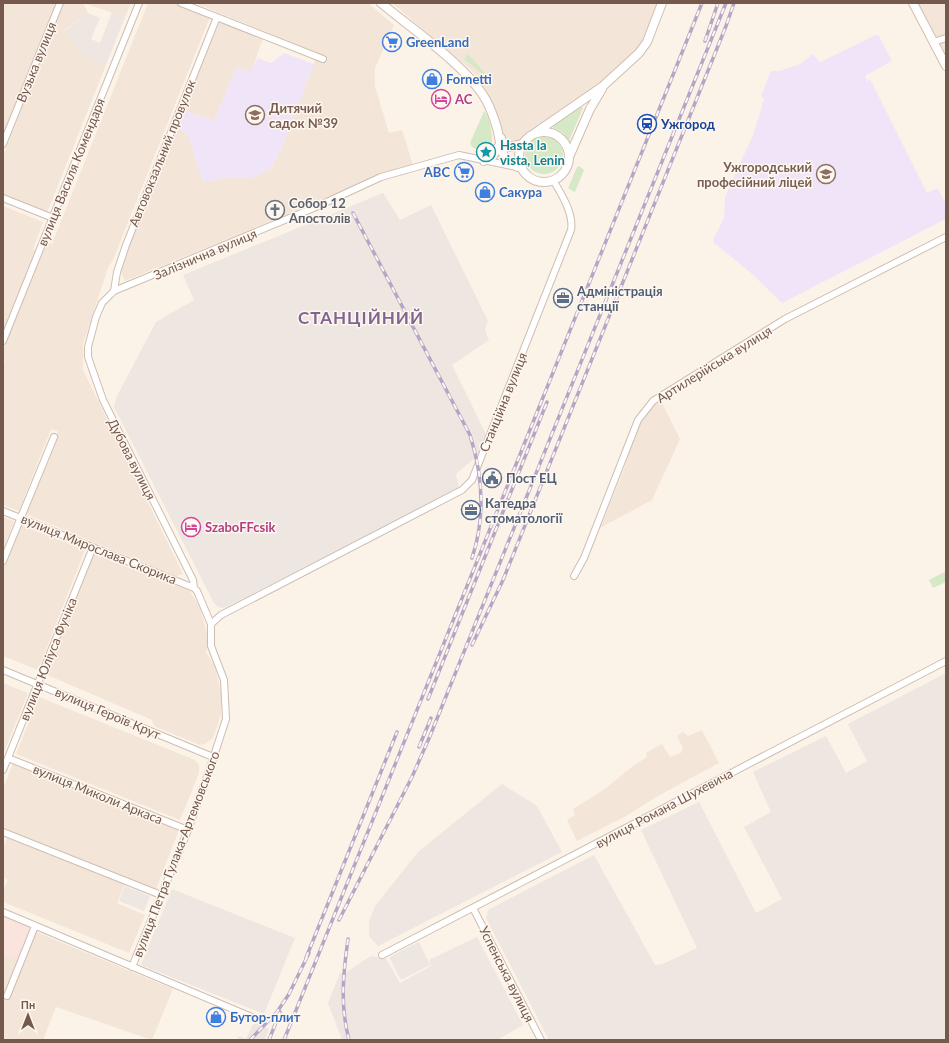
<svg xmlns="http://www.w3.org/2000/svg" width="949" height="1043" viewBox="0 0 949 1043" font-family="Lato,sans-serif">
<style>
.residential{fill:#f3e5d7}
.commercial{fill:#fbe4dd}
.industrial{fill:#ede6e1}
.education{fill:#f0e5f8}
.green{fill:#d6e9c7}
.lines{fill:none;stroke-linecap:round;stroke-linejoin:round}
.street-casing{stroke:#cfbdb1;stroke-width:8}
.secondary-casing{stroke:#d2bdaf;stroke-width:10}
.street{stroke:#fff;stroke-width:6}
.secondary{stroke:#fff;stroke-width:8}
.rail-casing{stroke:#b6a6c6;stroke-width:3.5}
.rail{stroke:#fef7ef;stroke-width:2;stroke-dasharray:6;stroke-linecap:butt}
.labels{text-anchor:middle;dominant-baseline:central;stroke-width:3;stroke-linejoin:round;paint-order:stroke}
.shop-label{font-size:13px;font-weight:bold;fill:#366cbe;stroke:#fef7ef;text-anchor:start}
.street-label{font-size:13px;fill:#75594d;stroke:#fef7ef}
.hotel-label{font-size:13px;font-weight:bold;fill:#b23c85;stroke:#fef7ef;text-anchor:start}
.education-label{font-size:13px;font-weight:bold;fill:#785e54;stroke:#fef7ef;text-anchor:start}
.transit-label{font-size:13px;font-weight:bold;fill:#164399;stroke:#fef7ef;text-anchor:start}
.culture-label{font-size:13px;font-weight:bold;fill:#0d838f;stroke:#fef7ef;text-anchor:start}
.worship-label{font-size:13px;font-weight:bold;fill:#5b616d;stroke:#fef7ef;text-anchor:start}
.service-label{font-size:13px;font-weight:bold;fill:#4e5e75;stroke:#fef7ef;text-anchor:start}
.district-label{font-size:17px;font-weight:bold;letter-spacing:1px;fill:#806591;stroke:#fef7ef}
</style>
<rect width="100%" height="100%" fill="#fcf3e8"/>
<path class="residential" d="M 3,3 L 56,3 L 4,133 L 3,132 Z
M 63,3 L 83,3 L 88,13 L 65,30 L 82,55 L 106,65 L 47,213 L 3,195 L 3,156 Z
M 84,3 L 131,3 L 125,17 Z
M 148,3 L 176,3 L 210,17 L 113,260 L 108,268 L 83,344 L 83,370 L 183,574 L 171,578 L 150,568 L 149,565 L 26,514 L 58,431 L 51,429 L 19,511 L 3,505 L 3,367 L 5,361 L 3,358 L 3,350 L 46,241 L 52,244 Z
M 195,3 L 368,3 L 394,25 L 375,68 L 375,86 L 389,133 L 402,130 L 413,165 L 384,174 L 125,281 L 121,272 L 123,262 L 175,127 L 188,134 L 203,182 L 223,178 L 254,177 L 271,168 L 281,149 L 318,53 Z
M 392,3 L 658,3 L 641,43 L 635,52 L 602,83 L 520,141 L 512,144 L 507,143 L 504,139 L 487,92 L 472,71 Z
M 918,3 L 946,3 L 946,57 Z
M 220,22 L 263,38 L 252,70 L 250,72 L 237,67 L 214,121 L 182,110 Z
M 3,206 L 43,222 L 33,249 L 36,250 L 3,332 Z
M 661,401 L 680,439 L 652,500 L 598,529 L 602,524 L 623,472 L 639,424 L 646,412 Z
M 3,517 L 14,521 L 3,550 Z
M 21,525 L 85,550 L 38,670 L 3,656 L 3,569 Z
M 91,553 L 190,591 L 199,606 L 209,639 L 206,652 L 215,667 L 221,692 L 221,715 L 213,738 L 205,744 L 200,745 L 154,726 L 152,720 L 45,674 Z
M 3,683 L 28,693 L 3,755 Z
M 39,697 L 195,760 L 199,765 L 199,773 L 180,820 L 16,754 Z
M 702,730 L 719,763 L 658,796 L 626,816 L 577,841 L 567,820 L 575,815 L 573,809 L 606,788 L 633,766 L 647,757 L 646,753 L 662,744 L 670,757 L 681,753 L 683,748 L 677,736 L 683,732 L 688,736 Z
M 13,764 L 179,830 L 156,889 L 3,828 L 3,788 Z
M 7,838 L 125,884 L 117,903 L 145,915 L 129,953 L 3,902 L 3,891 L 8,880 L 3,878 L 3,848 Z
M 3,918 L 173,989 L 152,1040 L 56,1007 L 43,1040 L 3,1040 Z"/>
<path class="commercial" d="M 3,915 L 33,927 L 20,961 L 3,954 Z"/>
<path class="industrial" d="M 112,12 L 125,17 L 106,65 L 82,55 L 65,31 L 88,13 L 100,18 L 91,39 L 100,43 Z
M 383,193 L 400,220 L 431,205 L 488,321 L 485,330 L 489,340 L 452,365 L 486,434 L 477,456 L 456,474 L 459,488 L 407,517 L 224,608 L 218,607 L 214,603 L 114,407 L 116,398 L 156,322 L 194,300 L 183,275 Z
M 946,673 L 946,1040 L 549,1040 L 486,918 L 488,910 L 594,855 L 655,965 L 663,964 L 697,948 L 641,830 L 699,802 L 756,913 L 782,899 L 744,827 L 771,812 L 753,772 L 826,736 L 846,773 L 867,761 L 848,724 Z
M 502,784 L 537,806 L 562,852 L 378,946 L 369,936 L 369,922 L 375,906 L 418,852 Z
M 125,886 L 150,896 L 144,911 L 119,901 Z
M 172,889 L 295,938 L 264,1014 L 141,965 Z
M 477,937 L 523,1025 L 497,1040 L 342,1040 L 328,1003 L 340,973 L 345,973 L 371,956 L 386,958 L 400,983 L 431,966 L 429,960 Z
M 419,942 L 430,965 L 401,980 L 389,957 Z
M 258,1023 L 269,1029 L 265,1040 L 237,1040 L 239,1036 L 246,1039 L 253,1024 Z"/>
<path class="education" d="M 878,34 L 892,61 L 865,76 L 867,81 L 870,79 L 927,193 L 938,188 L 946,204 L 946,219 L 782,303 L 751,273 L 714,243 L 713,240 L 724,218 L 725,197 L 753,135 L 764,99 L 761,96 L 771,71 L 779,71 L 800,64 L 813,54 L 820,62 Z
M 284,53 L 314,64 L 281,149 L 271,168 L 254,177 L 223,178 L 203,182 L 188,134 L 175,127 L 182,110 L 214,121 L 237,67 L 250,72 L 258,58 L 271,63 Z"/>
<path class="green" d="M 468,54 L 491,80 L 489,84 L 482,74 L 464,59 Z
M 580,106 L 583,108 L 569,141 L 562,132 L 553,128 L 553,126 Z
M 484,111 C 492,120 492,137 492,149 L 485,153 L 472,147 L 470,143 Z
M525 155a19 19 0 1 1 38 0a19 19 0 1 1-38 0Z
M 579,166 L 584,170 L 575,192 L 574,192 L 568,188 L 577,167 Z
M 946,571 L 946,582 L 933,588 L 929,580 Z"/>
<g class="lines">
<defs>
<path id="street" d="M 181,3 L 323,59
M 933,42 L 946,38
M 3,144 L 60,3
M 3,198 L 53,218
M 114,291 L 117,272 L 126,245 L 217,17
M 3,341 L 139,3
M 3,511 L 194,588
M 3,561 L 54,437
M 574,576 L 584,558 L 638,420 L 653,401 L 785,319 L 946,237
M 211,624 L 221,615 L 462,490 L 472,480 L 478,465 L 571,230 C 574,214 561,193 553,180
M 3,670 L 213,757
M 8,758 L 188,830
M 3,770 L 93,547
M 3,832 L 161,895
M 473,908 L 541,1040
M 3,912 L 254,1018
M 382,955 L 946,661
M 132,967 L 188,830 L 211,765 L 226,719 L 224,680 L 211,646 L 211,624 L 197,591 L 194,588 L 193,580 L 103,400 L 88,357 L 88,347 L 96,317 L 102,303 L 114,291 L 316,207 L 381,177 L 459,155 L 512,166
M 7,996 L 35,926"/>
<path id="secondary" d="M 381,3 C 412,29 467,66 486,100 C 491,109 494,118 497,128 C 502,147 499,163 522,168
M 913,3 L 946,66
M519 157a25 25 0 1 1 50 0a25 25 0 1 1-50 0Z
M 535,133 L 603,86 L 639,53 L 647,42 L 662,3
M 501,138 L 503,144 L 509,147 L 523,144
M 569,157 L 590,109 L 602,89
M 484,161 L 493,156 L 500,144"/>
</defs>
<use href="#street" class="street-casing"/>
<use href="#secondary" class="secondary-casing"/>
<use href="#street" class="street"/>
<use href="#secondary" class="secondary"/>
<defs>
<path id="rail" d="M 705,41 L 718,3
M 353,213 L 470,435 C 483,476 486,516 472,558
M 472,645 L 503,580 L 726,26 L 734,3
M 428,699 L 547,402
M 419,747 L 431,718
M 339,920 L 412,777 L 430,736 L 726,3
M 348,939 C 343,974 340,1006 349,1040
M 306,958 L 397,732
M 250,1040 L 277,1012 L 289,994 L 309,953
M 269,1040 L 280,1012
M 284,1040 L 702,3"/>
</defs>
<use href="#rail" class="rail-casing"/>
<use href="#rail" class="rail"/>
</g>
<defs>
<symbol id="supermarket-ring" viewBox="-11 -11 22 22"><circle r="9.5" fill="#fef7ef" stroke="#3f7fe0" stroke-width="1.5"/><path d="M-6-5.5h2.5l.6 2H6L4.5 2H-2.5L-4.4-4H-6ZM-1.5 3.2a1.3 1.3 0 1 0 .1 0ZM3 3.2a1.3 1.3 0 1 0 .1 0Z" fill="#3f7fe0"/></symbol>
<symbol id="shop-ring" viewBox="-11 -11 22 22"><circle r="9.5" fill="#fef7ef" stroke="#3f7fe0" stroke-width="1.5"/><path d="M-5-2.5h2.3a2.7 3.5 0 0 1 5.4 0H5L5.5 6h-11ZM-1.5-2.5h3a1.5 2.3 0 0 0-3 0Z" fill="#3f7fe0"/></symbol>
<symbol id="hotel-ring" viewBox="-11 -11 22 22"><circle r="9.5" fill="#fef7ef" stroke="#d1479c" stroke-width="1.5"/><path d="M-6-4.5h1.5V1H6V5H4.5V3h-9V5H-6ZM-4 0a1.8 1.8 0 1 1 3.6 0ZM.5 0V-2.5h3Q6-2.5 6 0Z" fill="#d1479c"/></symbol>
<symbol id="school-ring" viewBox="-11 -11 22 22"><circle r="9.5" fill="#fef7ef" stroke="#8d6e63" stroke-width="1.5"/><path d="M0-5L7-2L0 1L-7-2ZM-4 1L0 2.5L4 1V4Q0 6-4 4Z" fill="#8d6e63"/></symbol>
<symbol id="station-ring" viewBox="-11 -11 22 22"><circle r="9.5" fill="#fef7ef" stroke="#1a4fb4" stroke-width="1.5"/><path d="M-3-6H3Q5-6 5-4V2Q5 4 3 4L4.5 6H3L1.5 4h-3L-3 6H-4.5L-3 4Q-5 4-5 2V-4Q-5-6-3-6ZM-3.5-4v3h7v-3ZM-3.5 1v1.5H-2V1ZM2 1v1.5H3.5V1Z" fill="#1a4fb4"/></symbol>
<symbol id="sight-ring" viewBox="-11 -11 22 22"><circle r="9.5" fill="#fef7ef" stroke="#0f9aa8" stroke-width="1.5"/><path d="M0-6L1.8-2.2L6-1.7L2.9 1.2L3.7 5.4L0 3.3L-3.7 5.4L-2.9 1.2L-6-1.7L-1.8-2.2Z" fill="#0f9aa8"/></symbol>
<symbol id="university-ring" viewBox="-11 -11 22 22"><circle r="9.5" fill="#fef7ef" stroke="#8d6e63" stroke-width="1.5"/><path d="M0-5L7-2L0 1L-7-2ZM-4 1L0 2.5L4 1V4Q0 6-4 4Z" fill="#8d6e63"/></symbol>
<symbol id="church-ring" viewBox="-11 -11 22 22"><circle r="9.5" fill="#fef7ef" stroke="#6b7280" stroke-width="1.5"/><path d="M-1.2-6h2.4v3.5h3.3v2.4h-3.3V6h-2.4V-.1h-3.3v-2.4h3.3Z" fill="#6b7280"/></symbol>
<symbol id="office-ring" viewBox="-11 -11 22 22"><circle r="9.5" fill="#fef7ef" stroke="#5c6f8a" stroke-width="1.5"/><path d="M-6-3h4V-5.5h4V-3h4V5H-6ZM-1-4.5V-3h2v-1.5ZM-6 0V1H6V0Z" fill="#5c6f8a"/></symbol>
<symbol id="civic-ring" viewBox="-11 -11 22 22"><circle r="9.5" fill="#fef7ef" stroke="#5c6f8a" stroke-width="1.5"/><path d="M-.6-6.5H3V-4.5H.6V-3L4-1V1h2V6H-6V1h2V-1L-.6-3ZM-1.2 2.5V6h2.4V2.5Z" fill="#5c6f8a"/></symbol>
</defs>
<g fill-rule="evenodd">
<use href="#supermarket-ring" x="381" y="31" width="22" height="22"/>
<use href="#shop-ring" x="421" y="68" width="22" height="22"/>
<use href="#hotel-ring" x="430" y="88" width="22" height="22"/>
<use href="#school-ring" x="244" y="104" width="22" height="22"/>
<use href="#station-ring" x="636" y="113" width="22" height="22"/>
<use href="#sight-ring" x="475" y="141" width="22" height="22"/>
<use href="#supermarket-ring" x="453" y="161" width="22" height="22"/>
<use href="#university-ring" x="815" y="163" width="22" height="22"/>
<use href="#shop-ring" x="474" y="181" width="22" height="22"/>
<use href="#church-ring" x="264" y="199" width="22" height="22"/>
<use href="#office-ring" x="552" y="287" width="22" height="22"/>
<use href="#civic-ring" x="481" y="467" width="22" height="22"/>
<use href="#office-ring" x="460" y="499" width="22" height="22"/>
<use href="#hotel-ring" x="180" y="516" width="22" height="22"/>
<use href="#shop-ring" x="205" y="1006" width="22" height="22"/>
</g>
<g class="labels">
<g class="shop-label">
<text x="406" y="42">GreenLand</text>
<text x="446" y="79">Fornetti</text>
<text x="450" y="172" text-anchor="end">ABC</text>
<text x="499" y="192">Сакура</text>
<text x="230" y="1017">Бутор-плит</text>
</g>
<g class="street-label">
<text transform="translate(36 62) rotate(-68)">Вузька вулиця</text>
<text transform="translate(162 153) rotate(-68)">Автовокзальний провулок</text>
<text transform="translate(71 172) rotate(-68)">вулиця Василя Комендаря</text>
<text transform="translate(205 254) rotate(-23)">Залізнична вулиця</text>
<text transform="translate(714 364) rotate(-32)">Артилерійська вулиця</text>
<text transform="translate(503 402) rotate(-68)">Станційна вулиця</text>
<text transform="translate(132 459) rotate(63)">Дубова вулиця</text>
<text transform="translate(99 549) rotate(22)">вулиця Мирослава Скорика</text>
<text transform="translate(48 659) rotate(-68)">вулиця Юліуса Фучіка</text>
<text transform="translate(108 713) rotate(23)">вулиця Героїв Крут</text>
<text transform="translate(98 794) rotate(22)">вулиця Миколи Аркаса</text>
<text transform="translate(664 808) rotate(-28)">вулиця Романа Шухевича</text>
<text transform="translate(176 854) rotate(-69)">вулиця Петра Гулака-Артемовського</text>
<text transform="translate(507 974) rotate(63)">Успенська вулиця</text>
</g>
<g class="hotel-label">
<text x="455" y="99">AC</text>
<text x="205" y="527">SzaboFFcsik</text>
</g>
<g class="education-label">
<text x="269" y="108">Дитячий<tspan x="269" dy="15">садок №39</tspan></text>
<text x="812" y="167" text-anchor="end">Ужгородський<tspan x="812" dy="15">професійний ліцей</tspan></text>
</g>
<g class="transit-label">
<text x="661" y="124">Ужгород</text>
</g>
<g class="culture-label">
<text x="500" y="145">Hasta la<tspan x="500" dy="15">vista, Lenin</tspan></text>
</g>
<g class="worship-label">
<text x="289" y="203">Собор 12<tspan x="289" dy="15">Апостолів</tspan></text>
</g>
<g class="service-label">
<text x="577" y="291">Адміністрація<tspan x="577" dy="15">станції</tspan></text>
<text x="506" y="478">Пост ЕЦ</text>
<text x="485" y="503">Катедра<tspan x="485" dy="15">стоматології</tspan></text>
</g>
<g class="district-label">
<text x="361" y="317">СТАНЦІЙНИЙ</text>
</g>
</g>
<rect width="949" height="1043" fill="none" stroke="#75594d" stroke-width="8"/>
<g transform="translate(28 1015)" stroke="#fef7ef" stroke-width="3" paint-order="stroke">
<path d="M0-3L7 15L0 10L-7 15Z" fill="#75594d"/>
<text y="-6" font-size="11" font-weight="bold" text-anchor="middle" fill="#75594d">Пн</text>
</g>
</svg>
